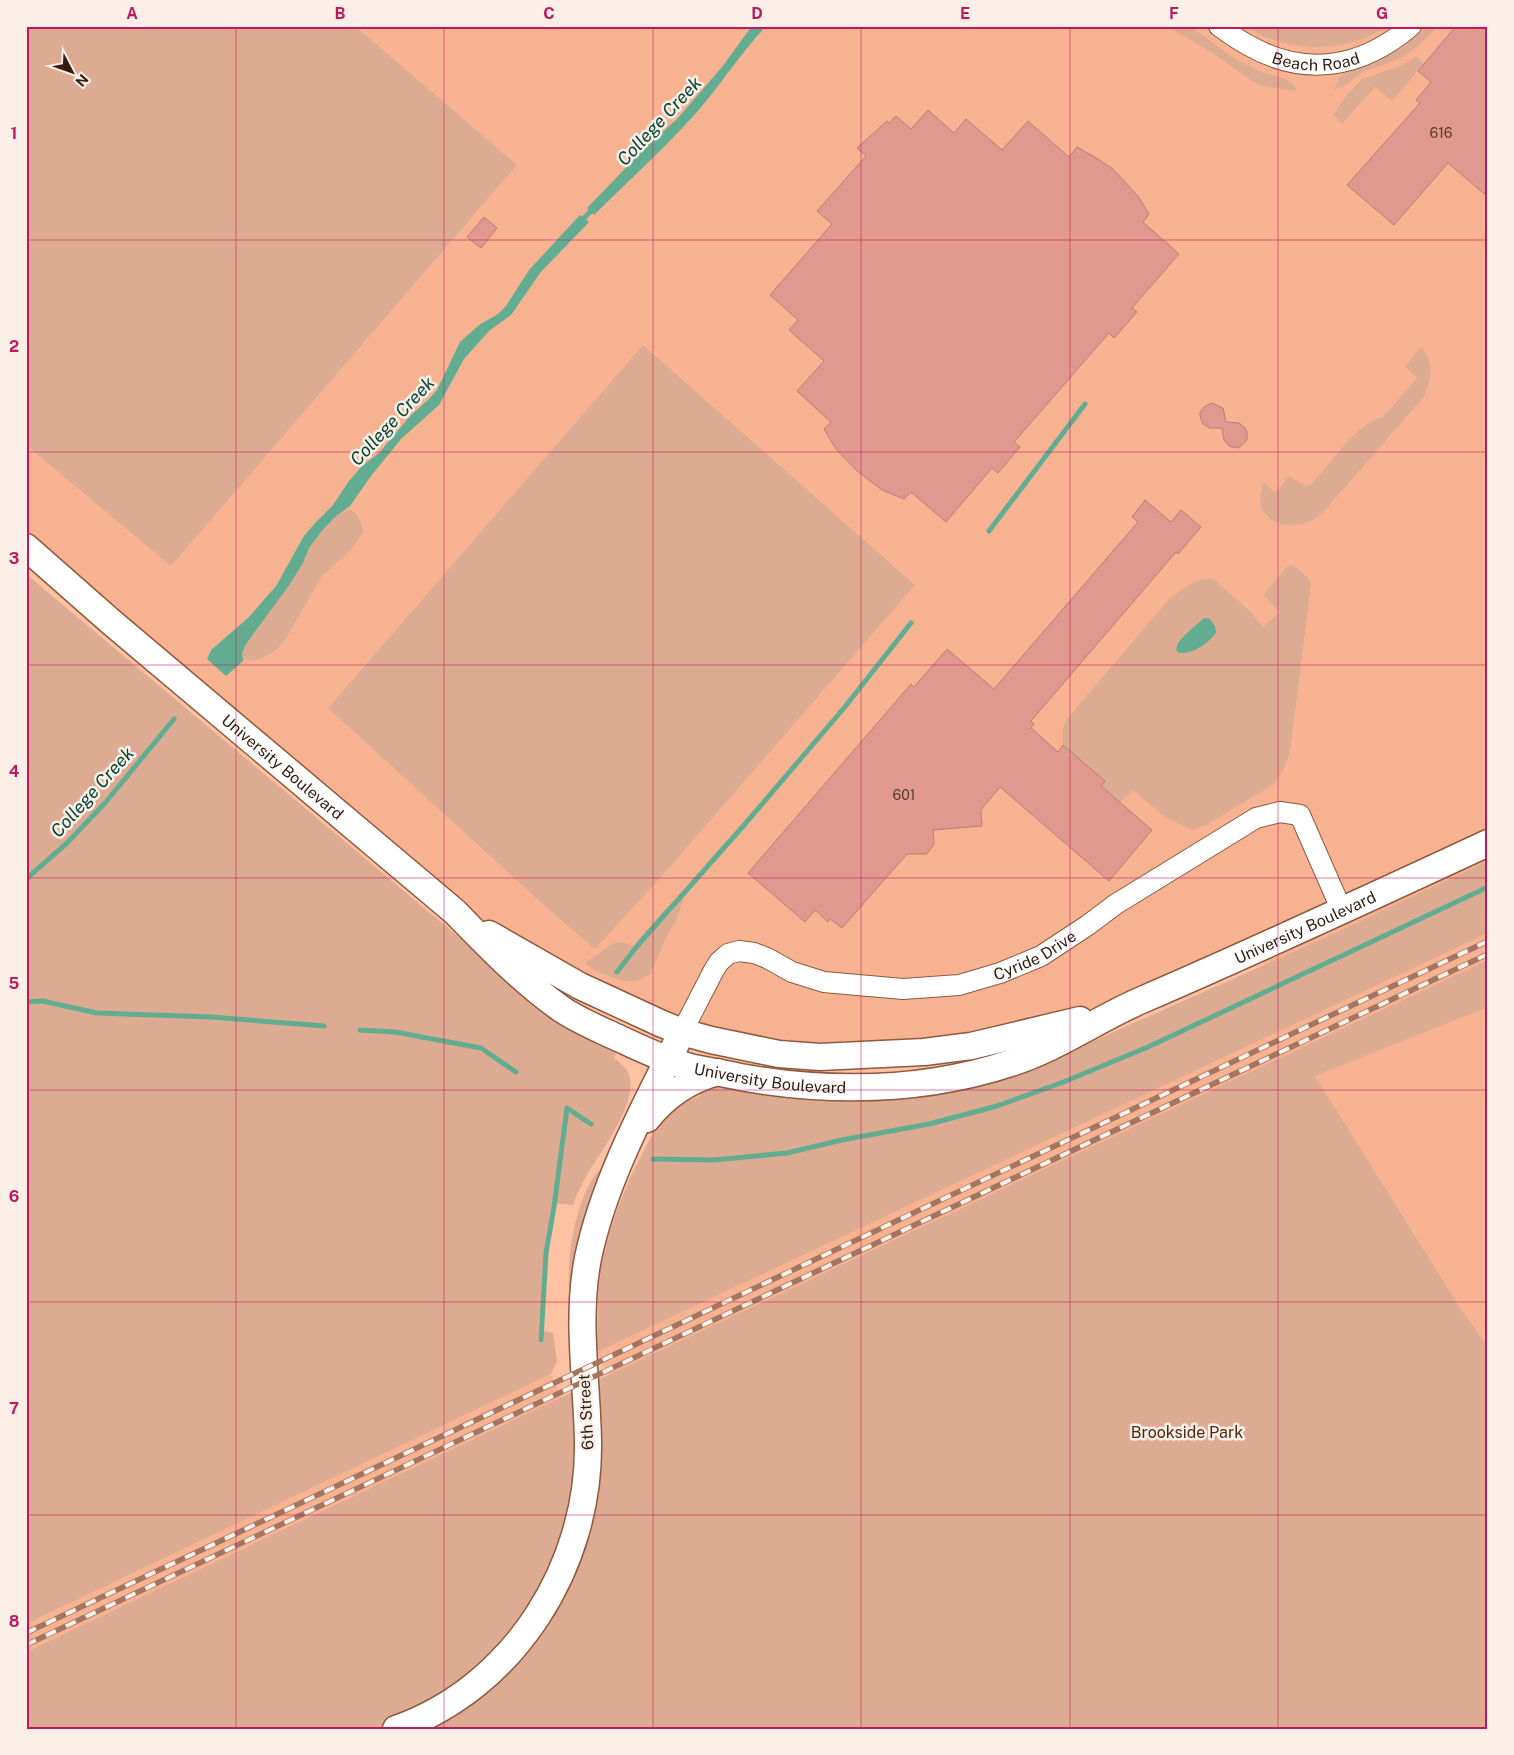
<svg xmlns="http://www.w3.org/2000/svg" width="1514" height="1755" viewBox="0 0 1514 1755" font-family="'Public Sans',sans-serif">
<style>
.built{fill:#f7b391}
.green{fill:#ddab91}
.water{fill:#62ad92}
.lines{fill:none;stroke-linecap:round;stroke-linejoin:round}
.stream{stroke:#62ad92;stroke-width:5}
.building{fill:#e0998f;stroke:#be7e75}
.minor-casing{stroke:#8f593d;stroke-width:22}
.major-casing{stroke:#8f593d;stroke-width:29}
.minor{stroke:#fff;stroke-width:20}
.major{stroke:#fff;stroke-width:26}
.rail-casing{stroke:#a27660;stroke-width:5.5}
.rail{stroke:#fcefe8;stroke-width:4;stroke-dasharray:11;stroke-linecap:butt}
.grid{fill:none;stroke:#c2185b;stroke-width:1;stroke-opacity:0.55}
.labels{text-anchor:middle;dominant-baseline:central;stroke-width:5;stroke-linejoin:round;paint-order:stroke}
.number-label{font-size:14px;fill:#5e3b30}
.street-label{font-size:16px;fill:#321c10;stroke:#fcefe8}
.park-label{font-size:16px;fill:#4f260f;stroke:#fcefe8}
.water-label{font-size:18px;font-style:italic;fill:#014633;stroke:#fcefe8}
.neatline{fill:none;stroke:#c2185b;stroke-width:2}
.grid-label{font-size:16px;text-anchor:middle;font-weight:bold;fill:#c2185b}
</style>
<rect width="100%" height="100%" fill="#fec1a2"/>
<path class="built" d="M 26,26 L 1488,26 L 1488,1347 L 1461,1309 L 1315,1076 L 1303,1048 L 608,1375 L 597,1352 L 1292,1024 L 1258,950 L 1120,1009 L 924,1052 L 711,1040 L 492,935 L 26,547 Z
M 551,1374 L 562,1397 L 26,1652 L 26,1624 Z"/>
<path class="green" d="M 26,26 L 355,26 L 517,165 L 171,566 L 26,445 Z
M 1166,26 L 1190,26 L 1232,57 L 1261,72 L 1286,79 L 1295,86 L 1296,91 L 1264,86 L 1255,83 L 1208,50 Z
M 1244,26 L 1367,26 L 1369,28 L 1371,26 L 1387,26 C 1344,55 1287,53 1244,26 Z
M 1428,26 L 1438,26 C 1425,41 1411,54 1392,62 C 1383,66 1372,67 1363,72 C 1352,78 1346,89 1334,89 L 1340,77 L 1345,72 L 1371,64 L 1401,49 Z
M 1416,56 L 1424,64 L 1392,101 L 1375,87 L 1342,124 L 1333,115 L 1345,97 L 1362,79 L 1403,65 Z
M 643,345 L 915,585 L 661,877 L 595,949 L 554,914 L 328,708 Z
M 1421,347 C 1435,363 1432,380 1423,398 L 1326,509 C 1321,514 1317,518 1311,521 C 1297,528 1273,527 1264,512 C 1258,504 1261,492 1263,482 L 1275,492 L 1289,476 L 1306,486 L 1310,485 C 1332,464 1353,425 1383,417 L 1417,378 L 1405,367 Z
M 350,509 C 359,515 361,521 363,532 L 350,551 L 322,576 L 285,640 L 274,652 L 255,661 L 245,659 L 243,661 L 242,653 L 246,644 L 273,607 L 303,563 L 309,548 L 335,517 Z
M 1291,565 C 1299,568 1308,577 1311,584 L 1290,751 C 1287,764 1282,774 1274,784 L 1206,825 L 1192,830 L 1166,818 L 1133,790 L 1120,803 L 1101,786 L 1063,745 L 1063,729 L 1067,719 L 1169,599 C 1181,590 1197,576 1213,579 L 1250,611 L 1263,627 L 1280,612 L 1264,596 L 1266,591 L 1287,567 Z
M 26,574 L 528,995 L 618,1050 L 614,1058 C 621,1063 629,1070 630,1079 C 635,1105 602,1151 588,1173 C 582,1183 577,1194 573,1205 L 552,1203 L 544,1255 L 539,1330 L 553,1333 L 557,1361 L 551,1374 L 26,1624 Z
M 1488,861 L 1488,933 L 597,1352 L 598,1289 L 602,1255 L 615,1215 L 630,1178 L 654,1131 L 666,1111 L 683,1094 L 687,1101 L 700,1096 L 699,1088 L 715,1087 L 732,1088 L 1004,1077 L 1100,1038 L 1320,940 Z
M 681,894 L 684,898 L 676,921 L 666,938 L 650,974 L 638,981 L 623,981 L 597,972 L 585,963 L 612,944 L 622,942 L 633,946 L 663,911 Z
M 1488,960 L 1488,1007 L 1315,1076 L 1461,1309 L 1488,1347 L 1488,1729 L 26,1729 L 26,1652 L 608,1375 Z
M 605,1164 L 573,1300 L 570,1300 C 565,1262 575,1190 605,1164 Z"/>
<path class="water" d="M 752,26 L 766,26 C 741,53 721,84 697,112 C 665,148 628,181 594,215 L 587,208 L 647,146 L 677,119 L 722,67 Z
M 580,215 L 589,222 L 540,273 L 511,315 L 489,331 L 464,359 L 439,405 L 401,439 L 371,476 L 350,506 L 335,517 L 322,531 L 309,548 L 303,563 L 290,584 L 246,644 L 242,653 L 243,661 L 226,676 L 207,659 L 211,650 L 249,617 L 276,586 L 304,536 L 316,522 L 333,505 L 349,481 L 362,466 L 379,453 L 411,415 L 429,399 L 437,390 L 460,342 L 479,325 L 498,314 L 506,306 L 529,270 Z
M 1204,618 L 1210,619 L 1215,626 L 1216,633 C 1207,644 1194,654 1179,653 L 1176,650 L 1178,643 L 1185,635 Z"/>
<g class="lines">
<path class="stream" d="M 581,221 L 594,208
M 989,531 L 1085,404
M 26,879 L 67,843 L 105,803 L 174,719
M 617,972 L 638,945 L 745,824 L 844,708 L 911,623
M 26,1002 L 42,1001 L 97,1013 L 211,1017 L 324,1026
M 360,1030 L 395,1032 L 481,1048 L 516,1072
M 653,1159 L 713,1160 L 787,1153 L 842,1140 L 929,1124 L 997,1106 L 1061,1083 L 1148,1047 L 1488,887
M 541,1340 L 546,1253 L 554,1207 L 567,1108 L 591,1124"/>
</g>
<path class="building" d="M 1456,26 L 1488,26 L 1488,197 L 1448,163 L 1394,225 L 1347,185 L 1420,103 L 1416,100 L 1431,82 L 1418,71 Z
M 928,110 L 954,133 L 966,119 L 1002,150 L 1028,121 L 1069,157 L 1077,147 L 1093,156 L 1113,169 L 1138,196 L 1149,214 L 1143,222 L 1179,254 L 1132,308 L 1137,312 L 1114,338 L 1109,333 L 1014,442 L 1020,447 L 998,473 L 992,468 L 946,522 L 911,492 L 904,499 L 882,490 L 857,471 L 836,449 L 824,429 L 831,422 L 797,391 L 824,361 L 789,330 L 798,320 L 770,295 L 832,224 L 817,211 L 866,156 L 857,148 L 887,121 L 889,123 L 896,116 L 911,129 Z
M 484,217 L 497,228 L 481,248 L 467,237 Z
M 1212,403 L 1223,408 L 1226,422 L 1239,423 L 1245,428 L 1247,432 L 1247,440 L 1241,446 L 1238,448 L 1229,446 L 1224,440 L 1222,428 L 1210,428 L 1203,424 L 1200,416 L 1200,412 L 1205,406 Z
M 1145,500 L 1171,522 L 1181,510 L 1201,527 L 1178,554 L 1176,552 L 1031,721 L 1034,724 L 1031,728 L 1058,752 L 1063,745 L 1105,781 L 1101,786 L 1152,830 L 1109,881 L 1000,787 L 981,810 L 982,826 L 933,830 L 934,844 L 927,854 L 907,854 L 842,928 L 830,919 L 828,922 L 815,910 L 805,922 L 748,873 L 911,684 L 914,687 L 947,649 L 994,689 L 1138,522 L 1132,517 Z"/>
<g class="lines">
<defs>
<g id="minor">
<path id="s1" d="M 1219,26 C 1229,33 1238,40 1248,45 C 1305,78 1362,68 1411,26"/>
<path id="s2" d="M 682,1032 L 714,970 L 719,962 L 728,954 L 739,951 L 754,953 L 767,958 L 792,972 L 824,982 L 903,989 L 959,985 L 1000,973 L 1041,956 L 1088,925 L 1116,904 L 1256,818 L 1280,812 L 1300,815 L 1342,911"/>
</g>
<g id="major">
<path id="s3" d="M 26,547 L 110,621 L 455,912 C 488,946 521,980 560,1008 C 577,1020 597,1028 616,1037 C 640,1048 664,1060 690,1067 C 706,1071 724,1073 740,1077 C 831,1093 923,1092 1011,1063 C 1058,1048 1099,1018 1144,999 C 1260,949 1374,896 1488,843"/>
<path d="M 489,934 L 580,986 L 660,1023 L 682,1032 L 711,1040 L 779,1054 L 820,1057 L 924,1052 L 971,1046 L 1080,1020"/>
<path d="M 647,1119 C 666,1095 688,1080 718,1072"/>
<path d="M 396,1729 C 515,1687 590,1565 588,1442 C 587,1380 576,1319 588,1258 C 604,1180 647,1102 682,1032"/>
</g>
</defs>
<use href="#minor" class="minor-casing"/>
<use href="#major" class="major-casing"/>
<use href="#minor" class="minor"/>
<use href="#major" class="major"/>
<defs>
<path id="rail" d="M 26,1633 L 1488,941
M 26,1645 L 1488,954"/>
</defs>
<use href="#rail" class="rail-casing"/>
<use href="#rail" class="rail"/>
</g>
<path class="grid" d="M 236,26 L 236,1729M 444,26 L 444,1729M 653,26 L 653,1729M 861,26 L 861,1729M 1070,26 L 1070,1729M 1278,26 L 1278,1729M 26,240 L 1488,240M 26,452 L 1488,452M 26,665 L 1488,665M 26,878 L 1488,878M 26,1090 L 1488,1090M 26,1302 L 1488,1302M 26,1515 L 1488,1515"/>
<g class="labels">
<g class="number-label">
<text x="1441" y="133">616</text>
<text x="904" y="795">601</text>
</g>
<g class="street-label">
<text stroke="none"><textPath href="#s1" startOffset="106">Beach Road</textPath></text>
<text stroke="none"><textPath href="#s3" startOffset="338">University Boulevard</textPath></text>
<text stroke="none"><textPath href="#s3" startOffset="1498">University Boulevard</textPath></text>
<text stroke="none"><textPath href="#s2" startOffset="411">Cyride Drive</textPath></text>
<text stroke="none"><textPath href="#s3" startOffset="930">University Boulevard</textPath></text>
<text transform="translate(586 1412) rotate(-93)">6th Street</text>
</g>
<g class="park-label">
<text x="1187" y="1432">Brookside Park</text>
</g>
<g class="water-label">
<text transform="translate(659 121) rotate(-47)">College Creek</text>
<text transform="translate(392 421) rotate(-47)">College Creek</text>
<text transform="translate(92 792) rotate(-48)">College Creek</text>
</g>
</g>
<rect width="1514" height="1755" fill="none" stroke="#fcefe8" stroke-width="55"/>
<g transform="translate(72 72) rotate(131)" stroke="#fcefe8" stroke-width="4" paint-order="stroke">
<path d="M0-4L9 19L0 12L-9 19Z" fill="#321c10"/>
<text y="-8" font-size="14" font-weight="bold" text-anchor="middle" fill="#321c10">N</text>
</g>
<rect x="28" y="28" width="1458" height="1700" class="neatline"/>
<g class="grid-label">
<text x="132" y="19">A</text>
<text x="340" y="19">B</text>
<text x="549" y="19">C</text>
<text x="757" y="19">D</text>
<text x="965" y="19">E</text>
<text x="1174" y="19">F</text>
<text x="1382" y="19">G</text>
<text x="14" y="139">1</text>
<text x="14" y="352">2</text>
<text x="14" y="564">3</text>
<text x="14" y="777">4</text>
<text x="14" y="989">5</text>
<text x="14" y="1202">6</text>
<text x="14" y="1414">7</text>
<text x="14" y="1627">8</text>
</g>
</svg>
